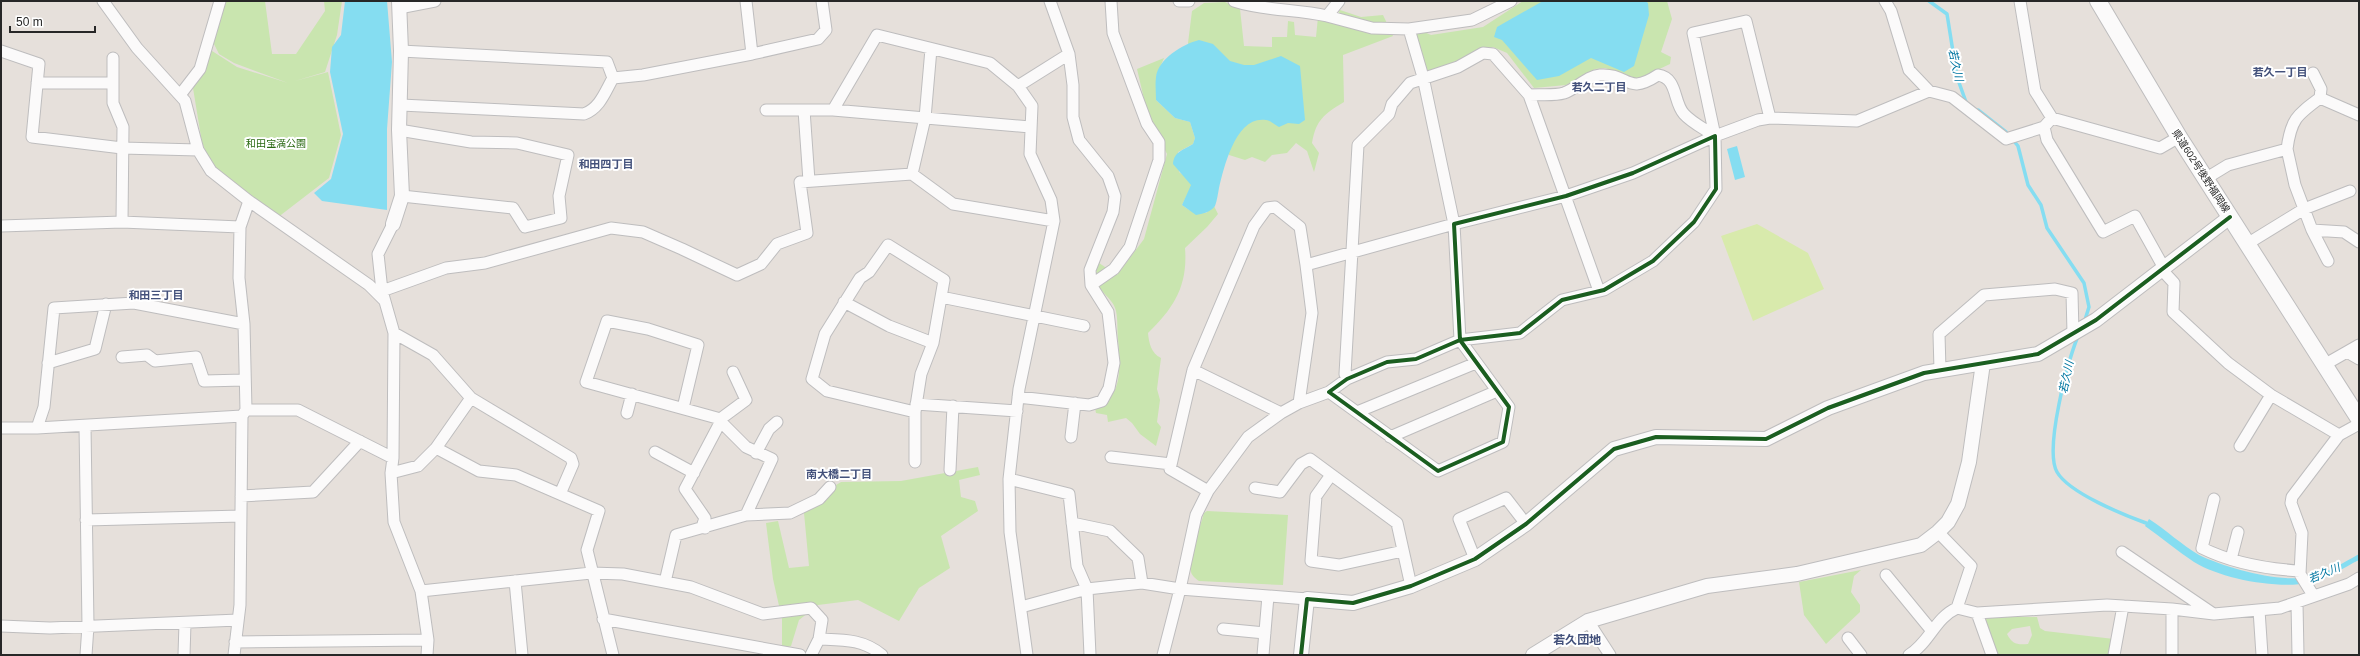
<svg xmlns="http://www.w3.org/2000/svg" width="2360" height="656" viewBox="0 0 2360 656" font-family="Arial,'Noto Sans JP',sans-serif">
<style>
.green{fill:#c9e5af;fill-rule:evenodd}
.pitch{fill:#d8eaac}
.water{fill:#85ddf1}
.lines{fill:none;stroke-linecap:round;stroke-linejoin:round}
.stream{stroke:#85ddf1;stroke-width:3.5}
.minor-casing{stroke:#bebdbe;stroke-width:13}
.tertiary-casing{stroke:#bebdbe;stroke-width:16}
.secondary-casing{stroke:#bebdbe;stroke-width:18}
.minor{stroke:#fbfafa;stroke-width:11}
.tertiary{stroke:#fbfafa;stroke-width:14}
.secondary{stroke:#fbfafa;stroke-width:16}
.cycleway-casing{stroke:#fff;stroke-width:6}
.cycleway{stroke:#1b5e20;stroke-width:4}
.labels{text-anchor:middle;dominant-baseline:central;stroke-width:4;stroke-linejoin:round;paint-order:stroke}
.park-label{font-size:10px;fill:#2a6912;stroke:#fff}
.street-label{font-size:10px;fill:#272727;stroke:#fff}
.water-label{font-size:11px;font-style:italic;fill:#0076a1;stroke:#fff}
.neighbourhood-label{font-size:11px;font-weight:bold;fill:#43517b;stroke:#fff}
.quarter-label{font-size:12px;font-weight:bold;fill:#43517b;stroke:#fff}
</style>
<rect width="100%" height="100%" fill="#e6e0db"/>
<path class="green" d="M 225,1 L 265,1 L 272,54 L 296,54 L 325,11 L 324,1 L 342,1 L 337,35 L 325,72 L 295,81 L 328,72 L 341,135 L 329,178 L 277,218 L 214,169 L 202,143 L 193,88 L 202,71 L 209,49 L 237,67 L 288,83 L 234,63 L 219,54 L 212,40 Z
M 1523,1 L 1667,1 L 1672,19 L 1661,52 L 1671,57 L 1670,64 L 1638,79 L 1605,68 L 1595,69 L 1566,85 L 1534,88 L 1507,53 L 1493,47 L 1474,55 L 1458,65 L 1426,71 L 1414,35 L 1422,31 L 1431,35 L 1483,27 Z
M 1225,2 L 1240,9 L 1244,46 L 1272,47 L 1272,37 L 1287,37 L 1288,21 L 1294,22 L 1295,35 L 1316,37 L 1318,17 L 1334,23 L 1340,10 L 1361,17 L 1383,15 L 1393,36 L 1343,55 L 1344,102 C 1324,114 1316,120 1312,143 L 1319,153 L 1314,172 L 1307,151 L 1296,143 L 1287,153 L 1272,155 L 1265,162 L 1252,157 L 1245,160 L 1229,155 L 1188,43 L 1192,11 L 1204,3 Z
M 1164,58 L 1156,77 L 1156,100 L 1175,118 L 1190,122 L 1195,138 L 1193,144 L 1178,152 L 1179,172 L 1187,178 L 1192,185 L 1182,205 L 1189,210 L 1206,213 L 1214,206 L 1218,214 L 1207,227 L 1185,248 C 1188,286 1174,308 1148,333 C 1149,343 1151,353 1161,358 L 1157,389 L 1160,400 L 1157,422 L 1161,427 L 1156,446 L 1140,434 L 1132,423 L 1126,418 L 1108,422 L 1107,415 L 1096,413 L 1095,408 C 1124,398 1120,364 1118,339 C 1117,330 1118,320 1116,311 C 1112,293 1087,290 1099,263 L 1117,275 L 1144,239 L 1167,154 L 1148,116 L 1137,69 Z
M 978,467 L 980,475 L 959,480 L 961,497 L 975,501 L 978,511 L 941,536 L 950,568 L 919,588 L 899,621 L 858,600 L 818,605 L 799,620 L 791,646 L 782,648 L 782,619 L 773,579 L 766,523 L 778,521 L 789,568 L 809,566 L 804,513 L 815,498 L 841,482 L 901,481 Z
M 1207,511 L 1288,515 L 1283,585 L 1199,581 C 1196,579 1192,576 1191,572 C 1189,559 1200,527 1204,513 Z
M 1861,570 L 1854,576 L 1851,592 L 1860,605 L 1860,612 L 1826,644 L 1804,615 L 1799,582 Z
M 1985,616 L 2037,617 L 2040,628 L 2045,631 L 2114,639 L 2109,655 L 1995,655 L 1983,622 ZM 2030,626 L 2032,635 L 2028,644 C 2017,645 2012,644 2007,634 L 2012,629 Z"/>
<path class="pitch" d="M 1757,224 L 1808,253 L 1824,289 L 1753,321 L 1721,236 Z"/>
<path class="water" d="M 345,1 L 387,1 L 392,62 L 387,129 L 387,210 L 322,201 L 314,193 L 331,179 L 343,134 L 330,72 L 332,47 L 341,35 Z
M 1543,1 L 1645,1 L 1648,3 L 1649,15 L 1634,66 L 1624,72 L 1591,58 L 1559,76 L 1537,80 L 1502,40 L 1494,37 L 1497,27 Z
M 1199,40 L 1213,44 L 1230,61 L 1244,65 L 1254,65 L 1281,56 L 1300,66 L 1305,120 L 1299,124 L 1288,123 L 1279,127 C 1275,125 1270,120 1266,120 C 1236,115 1224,167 1219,188 C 1218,193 1217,201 1215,206 C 1211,212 1202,214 1196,215 L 1182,205 L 1191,185 L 1173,164 C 1174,151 1184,150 1193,144 L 1195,138 L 1190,122 L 1175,118 L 1156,100 C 1156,92 1155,85 1156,77 C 1158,59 1183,44 1199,40 Z
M 1737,146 L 1745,177 L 1735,180 L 1727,149 Z
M 2149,519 C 2166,530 2182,545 2199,555 C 2226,568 2279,583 2309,577 C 2327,573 2343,563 2359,554 L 2359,560 C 2343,568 2327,579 2309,583 C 2276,589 2222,579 2194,562 C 2177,551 2161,537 2145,526 Z"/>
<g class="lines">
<path class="stream" d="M 1929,1 L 1947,14 L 1957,77 L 1966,102
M 1978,110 L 2006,132
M 2013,140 L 2018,146 L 2028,185 L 2041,205 L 2047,228 L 2084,283 L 2089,307 L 2084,323
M 2078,336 C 2068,361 2044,449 2057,472 C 2069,493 2124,515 2146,523"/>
<defs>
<path id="minor" d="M 103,1 L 137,48 L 185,101 L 198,150 L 211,171 L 249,201 L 369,285 L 384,300
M 1050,1 L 1069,54
M 1179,1 L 1189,1
M 1234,1 C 1264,11 1296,9 1327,16 L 1339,1
M 1885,1 L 1891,11 L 1909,70 L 1929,91
M 2020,1 L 2035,91 L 2052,118
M 399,8 L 435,1
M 1327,16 L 1372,28 L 1409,29 L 1472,20 L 1511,1
M 1,51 L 39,64 L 32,137 L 122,148 L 198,150
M 401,51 L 607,62 L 613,78
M 752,54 L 818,39 L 826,30 L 822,1
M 113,58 L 113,103 L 123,127 L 122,222
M 2313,73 L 2321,89 L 2320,98 L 2359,115
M 37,83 L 113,83
M 1018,86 L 1069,54 L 1073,85 L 1073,117 L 1079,140 L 1108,176 L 1115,196 L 1113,212 L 1090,270 L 1091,285 L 1108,312 L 1114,363 L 1109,388 L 1102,401 L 1089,405 L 1018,397
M 180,95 L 200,69 L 220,1
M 1529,95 L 1599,291
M 401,105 L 584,114 C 600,108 605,92 613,78 L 643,75 L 752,54 L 746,1
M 766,110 L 833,110 L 1030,127
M 804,110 L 809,181
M 833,110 L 877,35 L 990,63 L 1018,86 L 1032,106 L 1030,154 L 1051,200 L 1054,221 L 1019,389 L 1009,479 L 1010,532 L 1027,655
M 2044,127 L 2047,140 L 2103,232 L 2135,216 L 2164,268
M 399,130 L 471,142 L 517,143 L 568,155 L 559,196 L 561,218 L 525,227 L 513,208 L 402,196
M 1715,136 L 1693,33 L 1746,21 L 1770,118
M 2287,149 L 2295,185 L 2312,230 L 2344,232 L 2359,242
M 912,174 L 925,118 L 931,49
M 2205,179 L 2228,165 L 2287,149 C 2291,119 2297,115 2320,98
M 393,224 L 378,254 L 382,291 L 394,333 L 393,458 L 391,473 L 394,522 L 421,591 L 428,640 L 427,655
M 1,226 L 122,222 L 240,227
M 2312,230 L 2328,261
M 2247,244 L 2304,209 L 2350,191
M 2162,270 L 2174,283 L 2173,312 L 2228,363 L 2271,395 L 2339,435
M 1091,285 L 1114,269 L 1130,247 L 1159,160 L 1159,142 L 1147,124 L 1113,33 L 1111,1
M 382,291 L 446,268 L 485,263 L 611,228 L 643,232 L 682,249 L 737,275 L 761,264 L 777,244 L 807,233 L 800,182 L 912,174 L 953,204 L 1054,221
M 941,297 L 1084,326
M 844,302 L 889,326 L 933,343 L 921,374 L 915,412 L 915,462
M 394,333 L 433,355 L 471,398 L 436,448
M 1460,340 L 1454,224 L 1566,196 L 1633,173 L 1715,136 L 1716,189 L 1694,222 L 1653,261 L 1604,290 L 1562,300 L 1520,333 L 1460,340 L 1416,359 L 1387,362 L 1347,379 L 1329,392 L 1438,471 L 1503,442 L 1509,407 L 1460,340
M 2347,352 L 2359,359
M 122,357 L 147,355 L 155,361 L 196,357 L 204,381 L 244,380
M 48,363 L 95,349 L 106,304
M 2324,365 L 2359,345
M 1193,370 L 1254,226 L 1267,208 L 1275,207 L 1300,227 L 1306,265
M 1940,370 L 1939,334 L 1984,295 L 2055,289 L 2072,293 L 2073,333
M 1347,379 L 1345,374 L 1358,145 L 1389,114 L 1392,104 L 1410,83 L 1458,67 L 1483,53 L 1493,54 L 1529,95 C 1540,94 1554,96 1564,93 C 1576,89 1587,76 1600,75 C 1629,73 1626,96 1658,75 C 1678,78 1673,102 1684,114 C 1692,123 1705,129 1715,136 L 1758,120 L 1770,118 L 1857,121 L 1929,91 L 1952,97 L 2006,139 L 2044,127 L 2052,118 L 2160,148 L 2179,137
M 1329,392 L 1299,403 L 1312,313 L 1306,265 L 1454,224 L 1423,77 L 1409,29
M 471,398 L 571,458 L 573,464 L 560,494
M 916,404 L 1017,411
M 683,408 L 698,345 L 648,329 L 607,321 L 586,382 L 717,418 L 746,447 L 772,459 L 746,515
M 246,410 L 244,324 L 239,278 L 240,227 L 249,201
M 915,412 L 827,391 L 812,379 L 825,334 L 860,278 L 869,272 L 888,245 L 944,280 L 933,343
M 1357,412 L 1476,363
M 627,413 L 632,394
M 1281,413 L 1248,437 L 1208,491 L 1170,469 L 1193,370 L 1281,413 L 1299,403
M 85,426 L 88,626 L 86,655
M 1,428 L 37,428 L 242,416
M 37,428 L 44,407 L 54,308 L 134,303 L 244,324
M 1071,437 L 1075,403
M 1390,437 L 1497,391
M 2240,446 L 2271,395
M 655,452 L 694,473
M 756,453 L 769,429 L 777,422
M 1111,457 L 1171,464
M 950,470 L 953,406
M 391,473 L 418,466 L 436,448 L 479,471 L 516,475 L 599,511 L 587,550 L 613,655
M 1331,475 L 1316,496 L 1311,561 L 1339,565 L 1403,551
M 1009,479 L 1069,494 L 1077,566 L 1087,589 L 1090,655
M 1255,488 L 1280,492 L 1301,464 L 1310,459 L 1397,523 L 1411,586
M 241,496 L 313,492 L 360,441
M 2214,499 L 2202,548 C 2232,563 2267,569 2300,571
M 86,520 L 241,516
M 1072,523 L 1110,531 L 1138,558 L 1142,583
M 705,528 L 703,524 L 705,518 L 685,489 L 723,417 L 746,400 L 733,372
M 2122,552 L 2212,613
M 1475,559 L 1459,519 L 1506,498 L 1526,524
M 2231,559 L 2238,532
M 1886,575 L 1932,631
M 515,581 L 522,655
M 665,582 L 676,535 L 746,515 L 790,513 L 819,499 L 830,487
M 421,591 L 591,573 L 623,574 L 691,587 L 763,614 L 811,608 L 822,620 L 819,639 L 811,655
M 2313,595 L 2300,574 L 2302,533 L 2291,503 L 2292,497 L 2339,435 L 2359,424
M 2297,603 L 2298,655
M 1021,607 L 1087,589 L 1142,583 L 1180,589 L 1196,515 L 1208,491
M 1957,608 L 1977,613 L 2107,605 L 2172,609 L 2214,614 L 2280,608 L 2349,584 L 2359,578
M 2259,610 L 2262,655
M 1977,613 L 1992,655
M 603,619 L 800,655
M 1588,621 L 1610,655
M 1,626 L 50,628 L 238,620
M 1223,629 L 1265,633
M 1848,638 L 1861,655
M 819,639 C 843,640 863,639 882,655
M 235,642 L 428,640
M 184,655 L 185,623
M 234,655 L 240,605 L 242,416 L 246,410 L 298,410 L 393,458
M 1163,655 L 1180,589 L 1307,599
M 1263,655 L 1268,596
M 1909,655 C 1930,642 1935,618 1957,608 L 1971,566 L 1938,532
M 2114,655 L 2123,606
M 2172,655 L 2172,609"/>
<path id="tertiary" d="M 393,224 L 402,196 L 399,130 L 401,51 L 399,1
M 1301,655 L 1307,599 L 1353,603 L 1411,586 L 1475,559 L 1526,524 L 1614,449 L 1656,437 L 1766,439 L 1828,408 L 1924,373 L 2038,354 L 2096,320 L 2230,217
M 1533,655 L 1588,621 L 1707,586 L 1797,574 L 1921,545 L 1938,532 L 1948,522 L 1958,504 L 1969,462 L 1983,363"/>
<path id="secondary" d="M 2098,1 L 2179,137 L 2359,419"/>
</defs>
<use href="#minor" class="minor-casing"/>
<use href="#tertiary" class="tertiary-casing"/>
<use href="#secondary" class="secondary-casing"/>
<use href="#minor" class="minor"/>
<use href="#tertiary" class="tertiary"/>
<use href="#secondary" class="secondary"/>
<defs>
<path id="cycleway" d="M 1460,340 L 1454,224 L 1566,196 L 1633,173 L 1715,136 L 1716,189 L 1694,222 L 1653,261 L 1604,290 L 1562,300 L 1520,333 L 1460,340 L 1416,359 L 1387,362 L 1347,379 L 1329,392 L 1438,471 L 1503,442 L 1509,407 L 1460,340
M 1301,655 L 1307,599 L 1353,603 L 1411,586 L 1475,559 L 1526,524 L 1614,449 L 1656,437 L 1766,439 L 1828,408 L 1924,373 L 2038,354 L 2096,320 L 2230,217"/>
</defs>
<use href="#cycleway" class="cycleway-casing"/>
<use href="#cycleway" class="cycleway"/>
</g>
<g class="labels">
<g class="park-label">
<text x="276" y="143">和田宝満公園</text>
</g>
<g class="street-label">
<text transform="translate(2201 171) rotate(57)">県道602号後野福岡線</text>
</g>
<g class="water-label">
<text transform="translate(1956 65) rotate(77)">若久川</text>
<text transform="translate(2066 377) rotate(-78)">若久川</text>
<text transform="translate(2324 573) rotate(-23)">若久川</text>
</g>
<g class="neighbourhood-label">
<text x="2280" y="72">若久一丁目</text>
<text x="1599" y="87">若久二丁目</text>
<text x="606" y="164">和田四丁目</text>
<text x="156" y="295">和田三丁目</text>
<text x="839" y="474">南大橋二丁目</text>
</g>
<g class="quarter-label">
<text x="1577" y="640">若久団地</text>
</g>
</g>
<rect width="2360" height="656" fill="none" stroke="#272727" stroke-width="4"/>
<path d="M10 26v6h85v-6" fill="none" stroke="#272727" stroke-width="2"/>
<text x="16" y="26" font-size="12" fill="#272727" stroke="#ffffff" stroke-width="3" paint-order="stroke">50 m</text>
</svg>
